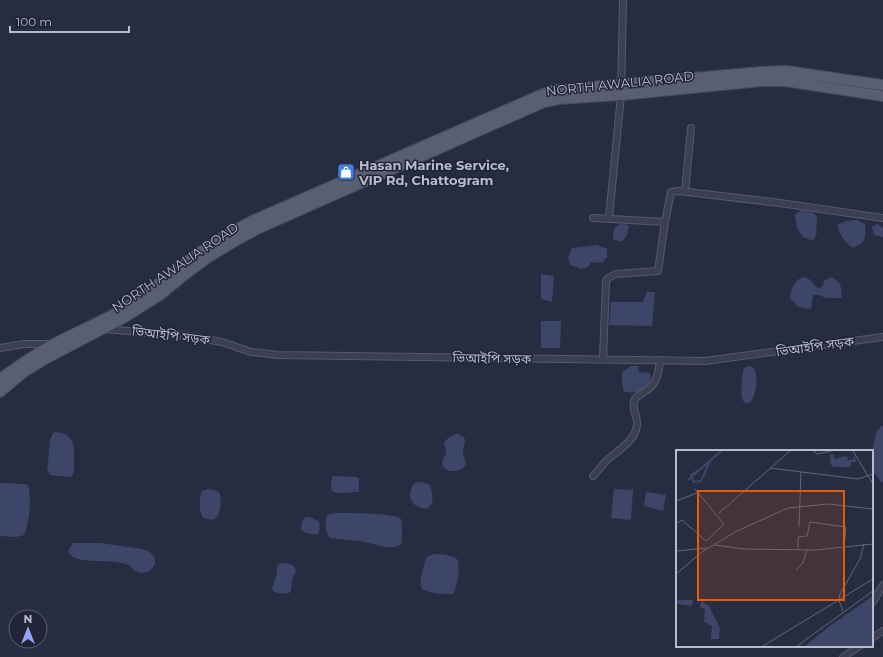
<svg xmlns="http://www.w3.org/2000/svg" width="883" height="657" viewBox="0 0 883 657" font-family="Montserrat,'Noto Sans Bengali',sans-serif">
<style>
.water{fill:#3d4669}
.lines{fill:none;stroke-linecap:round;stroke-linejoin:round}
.minor-casing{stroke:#565a6b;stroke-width:8}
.primary-casing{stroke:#45485a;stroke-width:12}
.minor{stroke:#3b3f51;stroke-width:6}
.primary{stroke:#595e71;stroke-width:10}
.labels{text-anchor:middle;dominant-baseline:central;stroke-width:3;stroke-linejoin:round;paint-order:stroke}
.street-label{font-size:13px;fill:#b8bbcb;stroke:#202436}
.poi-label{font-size:13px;font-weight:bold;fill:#b8bbcb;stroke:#202436;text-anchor:start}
.inset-river{fill:none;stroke:#3d4669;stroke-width:2}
.inset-road{fill:none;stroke:#616678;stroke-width:1}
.view{fill:#e8590c;fill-opacity:0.15;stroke:#e8590c;stroke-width:2}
.inset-edge{fill:none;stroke:#b8bbcb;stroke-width:2}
</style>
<rect width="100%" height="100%" fill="#272d41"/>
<path class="water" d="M 801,210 L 814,213 L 817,218 L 816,228 L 817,232 L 814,241 L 803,237 L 797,228 L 795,215 Z
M 857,220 L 865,224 C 865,238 867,242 853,248 C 844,242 840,235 837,225 L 846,221 Z
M 621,224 L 629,225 L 627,235 L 622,242 L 613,239 C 613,232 613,227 621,224 Z
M 877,224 L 883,228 L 883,237 L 874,235 L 872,227 Z
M 597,245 L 607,249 L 607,257 L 602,263 L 591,262 L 588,267 L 581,269 L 570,265 L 568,258 L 572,248 Z
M 541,274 L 554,276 L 552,302 L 541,299 Z
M 803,277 C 810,278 812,282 816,287 L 820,288 L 823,286 L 824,281 L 831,277 C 842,282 841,287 842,298 L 825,298 L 820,295 L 813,295 L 811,309 L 798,307 L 790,298 C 792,289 793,281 803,277 Z
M 647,292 L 655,292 L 652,326 L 609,325 L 611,302 L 643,302 Z
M 541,321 L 561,321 L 560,348 L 541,348 Z
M 631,366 L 639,366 L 638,370 L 640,372 L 650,373 C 653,390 638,394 624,392 L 622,381 L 622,372 Z
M 748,366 C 751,367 752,366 754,369 C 759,376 756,398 749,403 C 747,403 745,403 743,401 C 740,395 742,374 744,368 Z
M 881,426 L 883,426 L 883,482 L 881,482 L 873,471 L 872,468 L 872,453 L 876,433 Z
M 55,432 C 74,433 75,447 74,462 C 74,468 75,473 71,477 L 50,475 L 47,469 L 48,462 L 50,440 L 53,433 Z
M 457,434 C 471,437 462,445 463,453 C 463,457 466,459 466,465 C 462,469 459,471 454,471 C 447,471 440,468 443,459 C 445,454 445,459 446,453 C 446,450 445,447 444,444 C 445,439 452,435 457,434 Z
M 334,476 L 357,477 L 359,479 L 359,492 L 336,493 L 332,491 L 331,487 L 332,478 Z
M 422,482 L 429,484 C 433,492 435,503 427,509 C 418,508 410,504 410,494 C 411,491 411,487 413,485 C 415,482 419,482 422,482 Z
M 0,483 L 24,484 L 28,485 C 32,495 29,526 24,535 L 16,537 L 0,536 Z
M 211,489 L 219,492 C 222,498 221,514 216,518 C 212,521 206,519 203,517 C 198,510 200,500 201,492 L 204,490 Z
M 614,489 L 633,490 L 631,520 L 611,518 Z
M 646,492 L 666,495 L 663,511 L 644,506 Z
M 336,513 C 346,513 397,513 401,519 C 403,524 402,538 401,544 L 395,547 L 386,547 L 360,541 L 330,538 C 324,530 325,525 327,516 L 330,514 Z
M 306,517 L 311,517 L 319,522 C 320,526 320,530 318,534 C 312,534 305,534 301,529 C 302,524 301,520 306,517 Z
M 73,543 L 100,543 L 142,549 L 149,552 L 155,557 L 155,564 L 150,571 C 147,572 143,573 141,573 C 134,572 130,564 122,563 C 110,560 80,563 72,556 C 70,555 70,552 68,551 Z
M 434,554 C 440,554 453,555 457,559 C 461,564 457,589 453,594 C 443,594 429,594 421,588 C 419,578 424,567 426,558 L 429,556 Z
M 287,563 L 294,566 L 296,571 L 292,580 L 291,590 L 289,593 C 284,594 278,594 273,591 L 272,588 L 277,573 L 277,566 L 279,564 Z"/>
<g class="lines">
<defs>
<path id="minor" d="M 685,192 L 691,128
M 593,218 L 665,222
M 609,218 L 621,95 L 623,0
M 104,329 L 188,336 L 222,342 L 251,352 L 278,355 L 705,361 L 883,337
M 0,348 L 24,344 L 51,344
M 603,359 L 606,281 L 608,278 L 616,274 L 658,271 L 665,222 L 671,192 L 679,191 L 780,203 L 883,218
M 593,476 C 597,472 601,467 605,462 C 616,451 634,443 637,426 C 639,417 630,408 635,399 C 638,395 644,393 647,390 C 657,384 659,371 660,360
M 872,603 L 883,585
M 872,638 L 883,631
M 843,657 L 860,646"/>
<path id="primary" d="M 0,379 C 18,366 35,354 54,344 C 78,331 104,321 127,307 C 146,294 164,279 183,265 C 204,248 227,234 252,221 L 543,94 L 556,90 L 761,72 L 786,71 L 883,85
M 0,392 L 24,372 L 45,359 L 125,317 L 160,295 L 183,276 L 207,258 L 235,241 L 257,229 L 544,102 L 559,99 L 621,95 L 762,81 L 785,81 L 883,96"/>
</defs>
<use href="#minor" class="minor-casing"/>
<use href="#primary" class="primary-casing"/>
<use href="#minor" class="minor"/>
<use href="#primary" class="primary"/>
</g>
<defs>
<symbol id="shop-square" viewBox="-11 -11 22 22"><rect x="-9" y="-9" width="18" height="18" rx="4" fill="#3f7fe0" stroke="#202436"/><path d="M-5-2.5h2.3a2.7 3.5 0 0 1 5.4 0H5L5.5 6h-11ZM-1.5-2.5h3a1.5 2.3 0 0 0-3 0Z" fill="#fff"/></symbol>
</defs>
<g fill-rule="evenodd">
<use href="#shop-square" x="336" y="162" width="20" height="20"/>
</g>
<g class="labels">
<g class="street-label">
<text transform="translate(620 83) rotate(-6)">NORTH AWALIA ROAD</text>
<text transform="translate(175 267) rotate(-34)">NORTH AWALIA ROAD</text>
<text transform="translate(171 335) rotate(7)">ভিআইপি সড়ক</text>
<text transform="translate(815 346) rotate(-8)">ভিআইপি সড়ক</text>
<text transform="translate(492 358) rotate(1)">ভিআইপি সড়ক</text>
</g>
<g class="poi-label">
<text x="359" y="165">Hasan Marine Service,<tspan x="359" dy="15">VIP Rd, Chattogram</tspan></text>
</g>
</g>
<g transform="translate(676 450)">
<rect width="197" height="197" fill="#272d41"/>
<path d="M 154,4 L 158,5 L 158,9 L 171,6 L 172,10 L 176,10 L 179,6 L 180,12 L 175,12 L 175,17 L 158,17 L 155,15 ZM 197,146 L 197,196 L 129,196 L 155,175 ZM 0,150 L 17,150 L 16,156 L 0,154 ZM 25,151 L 33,156 L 44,178 L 43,189 L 35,189 L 36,176 L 28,172 L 29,159 L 24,157 Z" fill="#3d4669"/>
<path class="inset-river" d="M 23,20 L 15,25 L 18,32 L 25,31 L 34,11M 12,30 L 45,1"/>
<path class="inset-road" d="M 137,1 L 141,4 L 155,1M 177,1 L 197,34M 94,18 L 182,29 L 197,24M 0,51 L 21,43M 42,64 L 114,1M 0,74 L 6,70 L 30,91 L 48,74 L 19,39M 123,77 L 125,22M 39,95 L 68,99 L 139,100 L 197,94M 122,100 L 122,87 L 131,86 L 134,72 L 170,77 L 168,96M 0,101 L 31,98M 120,120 L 127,113 L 131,100M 0,124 L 26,102 L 61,81 L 112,58 L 152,54 L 197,59M 167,161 L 163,151 L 164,144 L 184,109 L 188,94M 87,196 L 197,129M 121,196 L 197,141"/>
<path class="view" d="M 22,41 L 168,41 L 168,150 L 22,150 Z"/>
<rect width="197" height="197" class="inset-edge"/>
</g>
<g transform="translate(28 629)"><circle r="19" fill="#202436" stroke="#5d6072"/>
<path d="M0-3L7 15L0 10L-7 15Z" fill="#93a3f5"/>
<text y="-6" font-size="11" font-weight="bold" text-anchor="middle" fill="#b8bbcb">N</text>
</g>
<path d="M10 26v6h119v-6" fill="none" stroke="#b8bbcb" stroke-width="2"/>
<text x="16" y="26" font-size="12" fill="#b8bbcb" stroke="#202436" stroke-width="3" paint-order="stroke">100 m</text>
</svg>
